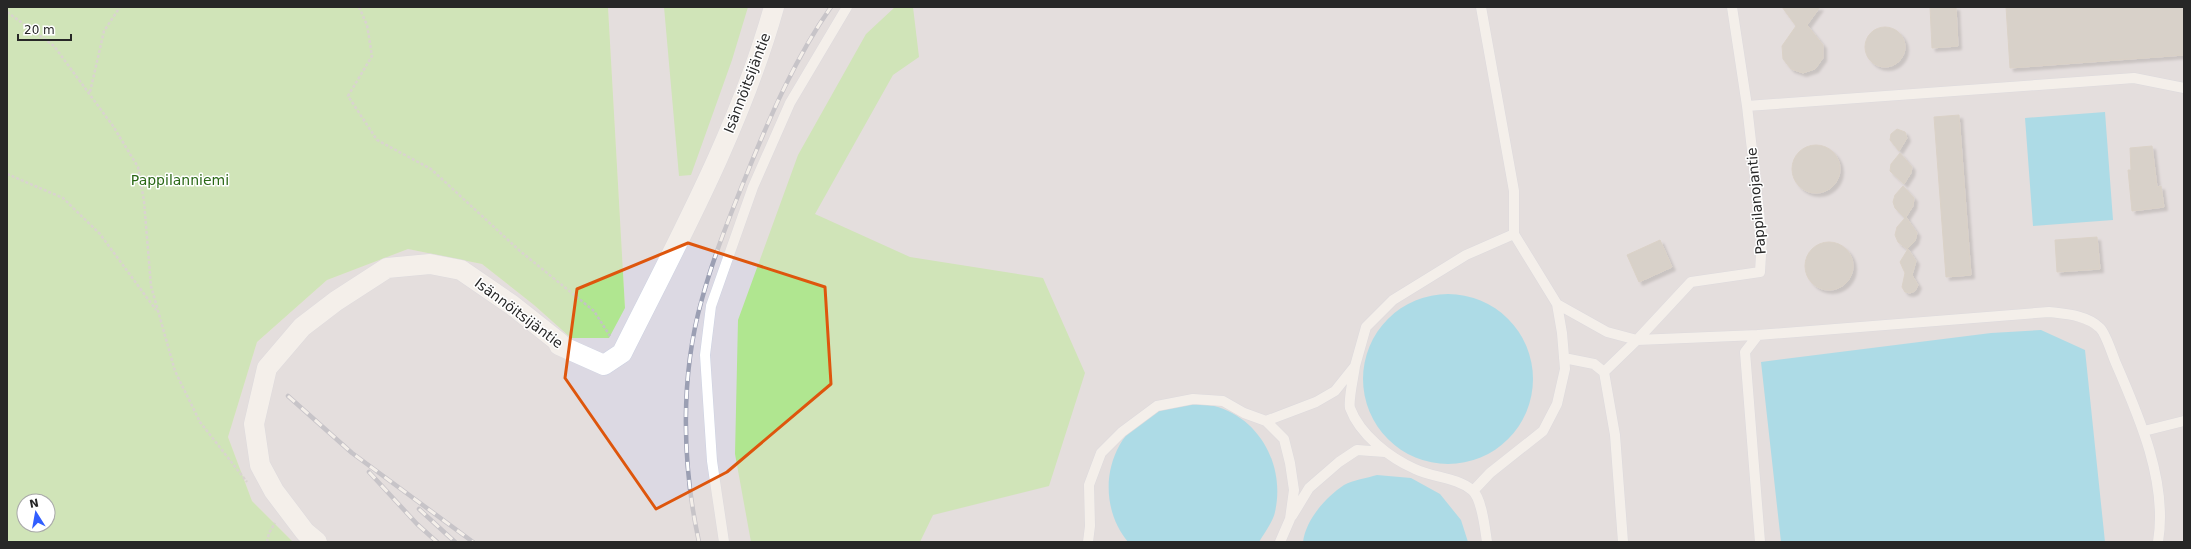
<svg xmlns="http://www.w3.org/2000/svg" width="2191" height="549" viewBox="0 0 2191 549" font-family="'DejaVu Sans',sans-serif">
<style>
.industrial{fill:#dcd9e3}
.green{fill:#b0e690;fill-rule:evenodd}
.water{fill:#63d3f5}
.building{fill:#c2bcb5;stroke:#c6beb2;filter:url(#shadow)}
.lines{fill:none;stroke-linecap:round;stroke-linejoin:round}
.lane-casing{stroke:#cdd2e2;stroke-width:11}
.street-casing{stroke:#cdd2e2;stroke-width:21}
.path{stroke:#c3c3c3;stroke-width:2.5;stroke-dasharray:3 2;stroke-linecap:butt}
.lane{stroke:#fff;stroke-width:10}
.street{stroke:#fff;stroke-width:20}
.rail-casing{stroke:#9b9fb3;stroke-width:4.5}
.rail{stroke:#fff;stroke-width:3;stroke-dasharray:9;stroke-linecap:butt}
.marked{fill:none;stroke:#de560d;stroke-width:3;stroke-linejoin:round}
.labels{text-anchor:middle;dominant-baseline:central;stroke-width:3;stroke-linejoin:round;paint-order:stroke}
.street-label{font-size:14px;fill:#272727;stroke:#fff}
.park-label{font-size:14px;fill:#296715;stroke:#fff}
</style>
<defs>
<filter id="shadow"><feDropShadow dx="3.5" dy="3.5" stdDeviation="1" flood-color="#0004"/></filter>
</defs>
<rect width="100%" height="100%" fill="#ebe2d8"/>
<path class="industrial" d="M 608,7 L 2184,7 L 2184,542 L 293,542 L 252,501 L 228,437 L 257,342 L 327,280 L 408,249 L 482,264 L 534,305 L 571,338 L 625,308 Z"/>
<path class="green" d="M 7,7 L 608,7 L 625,308 L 609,338 L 571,338 L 534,305 L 482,264 L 408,249 L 327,280 L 257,342 L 228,437 L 252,501 L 293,542 L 7,542 ZM 24,501 L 48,501 L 48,525 L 24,525 Z
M 664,7 L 748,7 L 732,60 L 691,175 L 679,176 Z
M 895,7 L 913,7 L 919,57 L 893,75 L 815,214 L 910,257 L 1043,278 L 1085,373 L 1049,486 L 933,515 L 920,542 L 751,542 L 735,454 L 738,320 L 798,155 L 866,34 Z"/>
<path class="water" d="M 2105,112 L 2113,220 L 2033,226 L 2025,118 Z
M1363 379a85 85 0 1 1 170 0a85 85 0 1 1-170 0Z
M 2041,330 L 2085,350 L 2105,542 L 1781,542 L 1761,362 L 1991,333 Z
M 1184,403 C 1195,404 1208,404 1218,407 C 1262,421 1285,468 1275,512 C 1273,522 1264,533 1259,542 L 1128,542 C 1095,502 1105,439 1152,413 C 1161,408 1174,406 1184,403 Z
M 1377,475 L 1411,478 L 1440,494 L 1461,520 L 1468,542 L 1303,542 C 1306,519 1326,497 1344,485 C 1353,480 1367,478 1377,475 Z"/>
<path class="building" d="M 1782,7 L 1820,7 L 1807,25 L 1823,45 L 1823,58 L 1815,69 L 1803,73 L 1791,69 L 1783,59 L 1782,46 L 1796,26 Z
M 1930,7 L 1956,7 L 1958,46 L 1932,48 Z
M 2006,7 L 2184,7 L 2184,55 L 2010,68 Z
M1865 47a20 20 0 1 1 40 0a20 20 0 1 1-40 0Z
M 1959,115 L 1971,275 L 1946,277 L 1934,117 Z
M 1897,129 L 1905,132 L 1907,138 L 1899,151 L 1890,140 L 1891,134 Z
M1792 169a24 24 0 1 1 48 0a24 24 0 1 1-48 0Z
M 2152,146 L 2157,187 L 2161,186 L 2164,207 L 2132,211 L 2128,170 L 2131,170 L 2130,148 Z
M 1900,153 L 1912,167 L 1911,173 L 1904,184 L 1890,171 L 1891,164 Z
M 1903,186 L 1914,198 L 1913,206 L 1906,217 L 1917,233 L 1915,241 L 1907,249 L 1898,242 L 1895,235 L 1897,227 L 1905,218 L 1895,208 L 1893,202 L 1895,195 Z
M 2097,237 L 2100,269 L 2057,272 L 2055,240 Z
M 1660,240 L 1672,267 L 1639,282 L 1627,255 Z
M1805 266a24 24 0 1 1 48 0a24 24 0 1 1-48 0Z
M 1908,249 L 1916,261 L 1912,275 L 1918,285 L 1915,291 L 1910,293 L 1905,292 L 1902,287 L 1905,273 L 1900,262 Z"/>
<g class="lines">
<defs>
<path id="lane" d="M 1747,106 L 2134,78 L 2184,88
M 1514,234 L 1557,304 L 1607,332 L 1637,340 L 1758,335
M 1564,358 L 1594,364 L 1604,372 L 1615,435 L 1623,542
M 1355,366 C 1354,375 1348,400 1350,408 C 1360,435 1390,458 1415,469 C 1434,478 1456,477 1472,490 C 1482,498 1485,529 1487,542
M 1604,372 L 1637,340 L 1691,282 L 1760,272 L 1762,238 L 1747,106 L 1732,7
M 1266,421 L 1284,439 L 1290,463 L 1294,490 L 1290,519 L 1280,542
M 2144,431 L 2184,421
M 1473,491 L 1490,473 L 1543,431 L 1557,404 L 1565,369 L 1562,333 L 1557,304
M 1292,516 L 1309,488 L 1339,462 L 1357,450 L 1385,452
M 724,542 L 712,461 L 705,355 L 711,306 L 753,187 L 790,103 L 847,7
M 1088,542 L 1090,526 L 1089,485 L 1101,453 L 1122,432 L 1157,406 L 1193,399 L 1223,401 L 1244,413 L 1266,421 L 1316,402 L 1335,391 L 1355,366 L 1366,327 L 1393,300 L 1466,255 L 1514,234 L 1514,191 L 1481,7
M 1760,542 L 1745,352 L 1758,335 L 2049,312 C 2066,314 2087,315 2100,328 C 2106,334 2112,354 2115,361 C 2139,416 2168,482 2158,542"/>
<path id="street" d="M 317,542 L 305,532 L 274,491 L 260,465 L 254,424 L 267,368 L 302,327 L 336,301 L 387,268 L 430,264 L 461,270 L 512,305 L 560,343 L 559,345 L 604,365 L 622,353 C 678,241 740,128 774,7"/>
</defs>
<use href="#lane" class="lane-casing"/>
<use href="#street" class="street-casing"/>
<path class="path" d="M 359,7 L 367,25 L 372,56 L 348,96 L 377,140 L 431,169 L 520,251 L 594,311 L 610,336
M 7,12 L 54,46 L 113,126 L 138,167 L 144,201 L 151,286 L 175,371 L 200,422 L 247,482
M 90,92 L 104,31 L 120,7
M 7,174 L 63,198 L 100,234 L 156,310
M 267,542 L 269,533 L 275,523"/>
<use href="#lane" class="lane"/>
<use href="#street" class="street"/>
<defs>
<path id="rail" d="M 288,396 L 352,453 L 473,542
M 369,472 L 417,524 L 437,542
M 419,509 L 455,542
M 699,542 C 682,464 680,376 702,299 C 714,255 731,213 748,171 C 771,114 796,57 831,7"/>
</defs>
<use href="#rail" class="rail-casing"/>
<use href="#rail" class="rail"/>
</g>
<path d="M0 0H2191V549H0ZM 688,243 L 825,287 L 831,384 L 727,472 L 656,509 L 565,378 L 577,289 Z" fill="#ebe2d8" fill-opacity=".55" fill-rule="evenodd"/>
<path class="marked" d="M 688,243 L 825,287 L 831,384 L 727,472 L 656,509 L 565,378 L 577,289 Z"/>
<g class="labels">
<g class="street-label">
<text transform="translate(747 83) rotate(-69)">Isännöitsijäntie</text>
<text transform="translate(1756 201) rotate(-95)">Pappilanojantie</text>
<text transform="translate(519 313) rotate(37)">Isännöitsijäntie</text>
</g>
<g class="park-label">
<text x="180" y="180">Pappilanniemi</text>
</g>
</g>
<rect width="2191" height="549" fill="none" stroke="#272727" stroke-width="16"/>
<g transform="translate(36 513) rotate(349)"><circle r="19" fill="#ffffff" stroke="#a9a9a9"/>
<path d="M0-3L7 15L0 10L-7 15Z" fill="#315eff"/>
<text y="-6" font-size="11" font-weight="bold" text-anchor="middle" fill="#272727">N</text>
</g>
<path d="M18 34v6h53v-6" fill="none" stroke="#272727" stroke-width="2"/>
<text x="24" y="34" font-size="12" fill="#272727" stroke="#ffffff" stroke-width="3" paint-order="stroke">20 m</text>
</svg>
